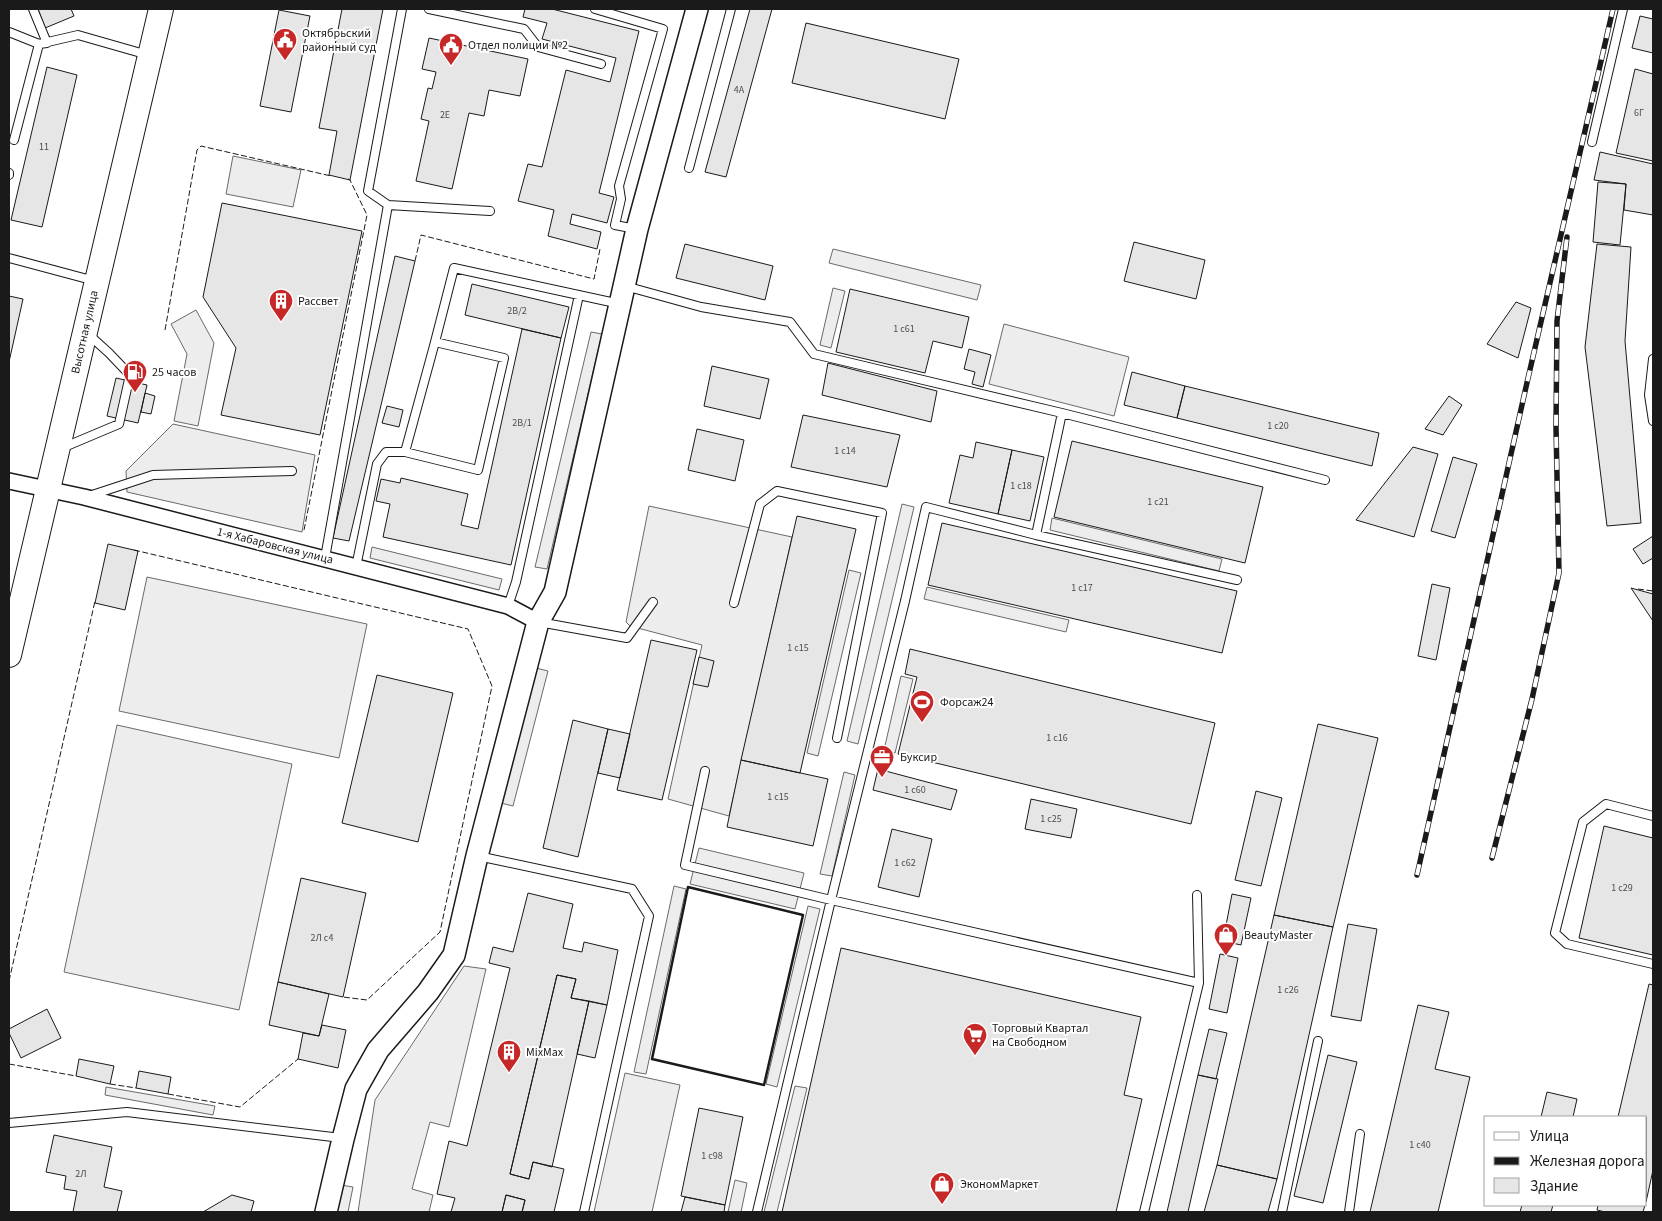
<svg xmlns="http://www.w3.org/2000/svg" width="1662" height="1221" viewBox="0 0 1662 1221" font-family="'Source Sans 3',sans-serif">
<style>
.built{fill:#ededed;stroke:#6a6a6a}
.building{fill:#e6e6e6;stroke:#1a1a1a}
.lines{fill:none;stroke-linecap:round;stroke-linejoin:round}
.lane-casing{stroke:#1a1a1a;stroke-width:10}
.street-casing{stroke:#1a1a1a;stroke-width:18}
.secondary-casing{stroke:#1a1a1a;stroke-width:24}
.primary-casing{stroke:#1a1a1a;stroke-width:26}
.lane{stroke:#fff;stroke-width:8}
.street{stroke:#fff;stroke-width:15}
.secondary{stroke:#fff;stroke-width:21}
.primary{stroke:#fff;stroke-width:24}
.rail-casing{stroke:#1a1a1a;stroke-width:5.5}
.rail{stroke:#fff;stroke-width:4;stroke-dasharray:11;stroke-linecap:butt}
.fence{stroke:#1a1a1a;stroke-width:1;stroke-dasharray:6 2.5;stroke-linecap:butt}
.wall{stroke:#1a1a1a;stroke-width:2.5}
.labels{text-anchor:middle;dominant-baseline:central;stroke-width:4;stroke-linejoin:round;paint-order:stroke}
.number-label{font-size:10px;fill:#4d4d4d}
.poi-label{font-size:12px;fill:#1a1a1a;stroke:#fff;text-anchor:start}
.street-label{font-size:12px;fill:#1a1a1a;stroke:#fff}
</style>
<rect width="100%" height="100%" fill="#fff"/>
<path class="built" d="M 233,156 L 301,170 L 293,207 L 226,194 Z
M 833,249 L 981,285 L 977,300 L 829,263 Z
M 833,288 L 845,291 L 831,348 L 820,345 Z
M 196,310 L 214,343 L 198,426 L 174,421 L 187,354 L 171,324 Z
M 1004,324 L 1129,357 L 1114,416 L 989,384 Z
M 591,332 L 602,334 L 547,569 L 535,567 Z
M 173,424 L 315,455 L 302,532 L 127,492 L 126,471 Z
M 902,504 L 914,507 L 858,744 L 847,741 Z
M 649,506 L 792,537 L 729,816 L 668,799 L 702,645 L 630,626 L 626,622 Z
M 1052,518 L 1222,559 L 1219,571 L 1050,530 Z
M 372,547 L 502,579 L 499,590 L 370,558 Z
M 849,570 L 861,573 L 818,756 L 807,753 Z
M 147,577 L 367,624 L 339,758 L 119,711 Z
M 927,587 L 1069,620 L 1066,632 L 924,599 Z
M 536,668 L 548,671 L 513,806 L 501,803 Z
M 901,676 L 913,679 L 895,753 L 884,750 Z
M 117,725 L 292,764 L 239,1010 L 64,972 Z
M 844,772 L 855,775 L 832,876 L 820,874 Z
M 699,848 L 804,873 L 795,909 L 690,884 Z
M 674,886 L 686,889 L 646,1074 L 634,1072 Z
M 808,906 L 820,909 L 777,1087 L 766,1084 Z
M 464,966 L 486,969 L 449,1127 L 430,1122 L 412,1189 L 433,1195 L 429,1212 L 358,1212 L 375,1100 Z
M 625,1073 L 680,1085 L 652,1212 L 594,1212 Z
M 795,1086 L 807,1088 L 777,1212 L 764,1212 Z
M 106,1087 L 215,1106 L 213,1115 L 105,1095 Z
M 735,1180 L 747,1183 L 741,1212 L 728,1212 Z
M 341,1185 L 353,1187 L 348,1212 L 336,1212 Z"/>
<path class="building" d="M 38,9 L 71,9 L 74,16 L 45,28 Z
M 342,9 L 383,9 L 350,180 L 329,175 L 337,131 L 319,128 Z
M 525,9 L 552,9 L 639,31 L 599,193 L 614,197 L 607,223 L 572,214 L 570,224 L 601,232 L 597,249 L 548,236 L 554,210 L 518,201 L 528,164 L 542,167 L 566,70 L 610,82 L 616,58 L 542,39 L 547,23 L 523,17 Z
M 750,9 L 772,9 L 726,177 L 705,172 Z
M 279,10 L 310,16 L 291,112 L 260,106 Z
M 1640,16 L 1653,19 L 1653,53 L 1632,48 Z
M 806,23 L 959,59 L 945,119 L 792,83 Z
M 429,38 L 528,59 L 520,96 L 489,90 L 484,116 L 469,113 L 452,189 L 416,181 L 429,121 L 421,119 L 428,88 L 432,89 L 436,72 L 422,69 Z
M 47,67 L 77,75 L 42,227 L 11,220 Z
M 1635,69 L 1653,74 L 1653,161 L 1616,153 Z
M 1600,152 L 1653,164 L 1653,215 L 1624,210 L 1626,184 L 1594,180 Z
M 1598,182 L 1626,184 L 1620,245 L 1593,242 Z
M 222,203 L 362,231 L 320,435 L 221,415 L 236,348 L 203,297 Z
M 1134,242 L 1205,260 L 1196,299 L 1124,281 Z
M 685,244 L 773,266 L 765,300 L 676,278 Z
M 1597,244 L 1631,247 L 1625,341 L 1641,523 L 1607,526 L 1585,347 Z
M 395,256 L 415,261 L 349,541 L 333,538 Z
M 472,284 L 569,307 L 561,338 L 465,315 Z
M 850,289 L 969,317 L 962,348 L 933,341 L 925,373 L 836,352 Z
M 9,296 L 23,299 L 9,362 Z
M 1516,302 L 1531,308 L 1518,358 L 1487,344 Z
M 522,329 L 561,338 L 511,565 L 383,537 L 390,504 L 376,501 L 381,479 L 400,483 L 401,478 L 468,494 L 461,525 L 478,529 Z
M 969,349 L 991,355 L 983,387 L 972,384 L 975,372 L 964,369 Z
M 828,363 L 937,391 L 931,422 L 822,395 Z
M 712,366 L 769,379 L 760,419 L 704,406 Z
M 1132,372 L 1185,386 L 1177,418 L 1124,405 Z
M 116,378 L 147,385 L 138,423 L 107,416 Z
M 1185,386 L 1379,433 L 1372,466 L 1177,418 Z
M 145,393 L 155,396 L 151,414 L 141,412 Z
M 1449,396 L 1462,405 L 1443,435 L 1425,429 Z
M 387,406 L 403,410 L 399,427 L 382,423 Z
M 803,415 L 900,435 L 887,487 L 791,467 Z
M 697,429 L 744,440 L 735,481 L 688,470 Z
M 1072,441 L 1263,487 L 1245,563 L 1054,517 Z
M 976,442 L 1012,450 L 998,514 L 949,503 L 960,455 L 973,458 Z
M 1413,447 L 1438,454 L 1414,537 L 1356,520 Z
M 1012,450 L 1044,457 L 1030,521 L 998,514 Z
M 1453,457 L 1477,464 L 1455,538 L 1431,531 Z
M 797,516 L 856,529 L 800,773 L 741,760 Z
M 942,523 L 1237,591 L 1222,653 L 928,585 Z
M 1653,536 L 1653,558 L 1643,564 L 1633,549 Z
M 108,544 L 138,551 L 125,610 L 95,603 Z
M 1432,584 L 1450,588 L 1436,660 L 1418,656 Z
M 1631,588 L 1653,594 L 1653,621 Z
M 651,640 L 697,650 L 662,800 L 617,790 Z
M 910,649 L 1215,723 L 1191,824 L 898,754 L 917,677 L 905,674 Z
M 699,657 L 714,661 L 708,687 L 693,684 Z
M 377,675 L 453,693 L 418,842 L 342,823 Z
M 573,720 L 608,729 L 578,857 L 543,848 Z
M 1318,724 L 1378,738 L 1333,927 L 1274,915 Z
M 608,729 L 630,734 L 620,778 L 598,773 Z
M 741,760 L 828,779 L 813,846 L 727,827 Z
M 878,769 L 957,790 L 951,810 L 873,790 Z
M 1256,791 L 1282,798 L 1261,886 L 1235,880 Z
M 1031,799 L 1077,809 L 1071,838 L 1025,829 Z
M 1604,826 L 1653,838 L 1653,955 L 1579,938 Z
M 892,829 L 932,839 L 919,897 L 878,887 Z
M 301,878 L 366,893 L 343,997 L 278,982 Z
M 528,893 L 573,904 L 563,948 L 582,952 L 584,942 L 618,950 L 607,1005 L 571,998 L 576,979 L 557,975 L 510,1174 L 529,1179 L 533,1162 L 564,1169 L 554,1212 L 522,1212 L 525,1200 L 506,1195 L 502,1212 L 451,1212 L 455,1198 L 437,1194 L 449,1141 L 467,1146 L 510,968 L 489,963 L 493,947 L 513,952 Z
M 1232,894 L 1251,898 L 1241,945 L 1223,941 Z
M 1274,915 L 1333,927 L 1277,1179 L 1217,1165 Z
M 1348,924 L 1377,929 L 1361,1021 L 1331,1016 Z
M 841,948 L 1141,1017 L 1124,1095 L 1142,1099 L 1116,1212 L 782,1212 Z
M 1220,954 L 1238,958 L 1227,1013 L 1209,1009 Z
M 557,975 L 576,979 L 571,998 L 589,1001 L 552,1167 L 533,1162 L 529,1179 L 510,1174 Z
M 278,982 L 329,994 L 319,1036 L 269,1025 Z
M 1649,984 L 1653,985 L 1653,1170 L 1646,1202 L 1646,1117 L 1618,1117 Z
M 589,1001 L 607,1005 L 595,1058 L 577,1054 Z
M 1418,1005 L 1449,1012 L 1435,1069 L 1470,1077 L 1438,1212 L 1370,1212 Z
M 47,1009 L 61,1038 L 21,1058 L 9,1033 L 9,1029 Z
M 322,1025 L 346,1030 L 338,1068 L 298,1059 L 303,1033 L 319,1036 Z
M 1209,1029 L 1227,1033 L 1216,1079 L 1198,1075 Z
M 1328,1055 L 1357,1062 L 1323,1203 L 1294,1196 Z
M 79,1059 L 114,1066 L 110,1084 L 76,1076 Z
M 139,1071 L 171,1077 L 168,1094 L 136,1088 Z
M 1198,1075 L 1218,1079 L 1188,1212 L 1167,1212 Z
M 1547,1092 L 1577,1099 L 1573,1117 L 1541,1117 Z
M 699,1108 L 743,1117 L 725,1205 L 681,1196 Z
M 54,1135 L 112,1147 L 104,1187 L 122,1191 L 117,1212 L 73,1212 L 77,1191 L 64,1189 L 66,1176 L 46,1172 Z
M 1217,1165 L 1277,1179 L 1268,1212 L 1204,1212 Z
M 232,1195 L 254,1201 L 251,1212 L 203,1212 Z
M 506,1195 L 525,1200 L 522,1212 L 502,1212 Z
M 685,1197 L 725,1205 L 724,1212 L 681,1212 Z
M 1522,1205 L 1553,1205 L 1551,1212 L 1520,1212 Z
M 1598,1205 L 1645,1205 L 1643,1212 L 1605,1212 L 1597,1210 Z"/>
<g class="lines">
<defs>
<path id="lane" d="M 402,9 L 368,191 L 388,205 L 490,211
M 429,9 L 524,29 L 538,47 L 601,64
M 595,9 L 663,29 L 619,186 L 621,199 L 615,225 L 636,229
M 9,32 L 39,44 L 78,35 L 148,55
M 14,140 L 39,44 L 47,43 L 33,9
M 1592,142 L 1623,9
M 689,168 L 731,9
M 9,175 L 9,173
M 9,258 L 95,281
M 625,286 L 701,307 L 790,322 L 814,354 L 1062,413 L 1036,535 L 926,507 L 905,601 L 831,900 L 757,1212
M 1653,359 L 1649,395 L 1653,421
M 1062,413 L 1325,480
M 62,448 L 119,424 L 130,375 L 109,353 L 88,334
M 405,452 L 435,342
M 89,496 L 153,475 L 292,471
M 1036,535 L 1237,580
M 325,558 L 388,205
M 356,567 L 377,464 L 386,452 L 405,452 L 478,470 L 504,358 L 435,342 L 454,268 L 620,304
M 734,603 L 760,504 L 777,491 L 882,513 L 837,738
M 508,606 L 516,582 L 579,295
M 539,622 L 627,638 L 653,602
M 705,771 L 685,865 L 831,900 L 1199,983 L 1144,1212
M 1653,816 L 1606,804 L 1583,822 L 1555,933 L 1567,944 L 1653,964
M 478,856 L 632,889 L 649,916 L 584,1212
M 1197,895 L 1199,983
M 9,1123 L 127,1112 L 341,1138
M 1282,1212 L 1318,1041
M 1349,1212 L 1360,1134"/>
<path id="street" d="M 9,481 L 84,497 L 508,606 L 538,622"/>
<path id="secondary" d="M 326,1212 L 343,1139 L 356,1089 L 378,1050 L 428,992 L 454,955 L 477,856 L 538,622 L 555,592 L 637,229 L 697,9"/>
<path id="primary" d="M 9,655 L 161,9"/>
</defs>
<use href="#lane" class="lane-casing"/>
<use href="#street" class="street-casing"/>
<use href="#secondary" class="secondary-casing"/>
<use href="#primary" class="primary-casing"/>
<use href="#lane" class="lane"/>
<use href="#street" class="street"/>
<use href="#secondary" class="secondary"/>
<use href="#primary" class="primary"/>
<defs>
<path id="rail" d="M 1492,858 L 1532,699 L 1559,573 L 1556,427 L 1557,321 L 1567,237
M 1417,875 L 1526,387 L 1613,9"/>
</defs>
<use href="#rail" class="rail-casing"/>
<use href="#rail" class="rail"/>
<path class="fence" d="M 415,261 L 421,235 L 594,279 L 600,249
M 165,330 L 197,150 L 201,146 L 331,176
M 304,530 L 367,215 L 350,180 L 348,179
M 134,550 L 468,629 L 492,686 L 440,932 L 367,1000 L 343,997
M 1638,589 L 1653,591
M 9,981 L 95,601
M 9,1064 L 76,1076
M 110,1084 L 136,1088
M 168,1094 L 240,1107 L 298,1059"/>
<path class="wall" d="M 688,887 L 803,915 L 764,1085 L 652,1059 Z"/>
</g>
<defs>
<symbol id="civic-pin" viewBox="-11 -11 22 30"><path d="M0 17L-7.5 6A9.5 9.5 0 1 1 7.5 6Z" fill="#c62828" stroke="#fff"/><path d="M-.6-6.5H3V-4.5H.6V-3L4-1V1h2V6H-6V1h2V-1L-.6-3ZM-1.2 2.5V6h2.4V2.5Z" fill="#fff"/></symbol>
<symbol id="building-pin" viewBox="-11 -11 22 30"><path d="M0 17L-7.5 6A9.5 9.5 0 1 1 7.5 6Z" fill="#c62828" stroke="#fff"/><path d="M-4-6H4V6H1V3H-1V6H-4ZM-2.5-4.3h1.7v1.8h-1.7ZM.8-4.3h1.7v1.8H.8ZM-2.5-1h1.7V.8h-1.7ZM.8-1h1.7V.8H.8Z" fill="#fff"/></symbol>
<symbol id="fuel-pin" viewBox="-11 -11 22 30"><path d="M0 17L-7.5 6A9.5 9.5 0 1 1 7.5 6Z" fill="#c62828" stroke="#fff"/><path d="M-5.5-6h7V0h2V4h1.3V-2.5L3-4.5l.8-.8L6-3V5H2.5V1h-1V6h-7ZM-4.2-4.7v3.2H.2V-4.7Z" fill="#fff"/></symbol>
<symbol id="stadium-pin" viewBox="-11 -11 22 30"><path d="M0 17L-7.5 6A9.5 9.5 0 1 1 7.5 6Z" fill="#c62828" stroke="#fff"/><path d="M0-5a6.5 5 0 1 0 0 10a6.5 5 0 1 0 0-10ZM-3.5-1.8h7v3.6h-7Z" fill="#fff"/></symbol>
<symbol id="office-pin" viewBox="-11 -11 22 30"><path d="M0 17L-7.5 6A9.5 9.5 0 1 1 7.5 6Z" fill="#c62828" stroke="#fff"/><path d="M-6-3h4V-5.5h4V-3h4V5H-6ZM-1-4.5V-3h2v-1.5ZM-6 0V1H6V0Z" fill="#fff"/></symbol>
<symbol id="shop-pin" viewBox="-11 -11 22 30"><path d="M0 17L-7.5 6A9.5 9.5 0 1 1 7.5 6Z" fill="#c62828" stroke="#fff"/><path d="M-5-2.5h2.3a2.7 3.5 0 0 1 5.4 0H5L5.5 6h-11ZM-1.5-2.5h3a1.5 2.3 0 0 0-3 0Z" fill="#fff"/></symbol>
<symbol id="supermarket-pin" viewBox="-11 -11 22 30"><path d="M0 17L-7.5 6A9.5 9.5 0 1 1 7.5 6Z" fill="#c62828" stroke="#fff"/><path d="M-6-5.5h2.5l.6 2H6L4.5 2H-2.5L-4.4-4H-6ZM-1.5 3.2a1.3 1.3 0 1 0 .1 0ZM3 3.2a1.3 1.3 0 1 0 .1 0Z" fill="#fff"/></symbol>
</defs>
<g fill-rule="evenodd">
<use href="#civic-pin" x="271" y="26" width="28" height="38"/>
<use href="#civic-pin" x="437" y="31" width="28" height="38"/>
<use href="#building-pin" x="267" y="287" width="28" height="38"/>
<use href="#fuel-pin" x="121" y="358" width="28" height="38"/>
<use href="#stadium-pin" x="908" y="688" width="28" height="38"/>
<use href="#office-pin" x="868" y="743" width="28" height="38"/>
<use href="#shop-pin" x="1212" y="921" width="28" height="38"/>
<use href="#supermarket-pin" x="961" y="1021" width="28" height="38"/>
<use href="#building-pin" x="495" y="1038" width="28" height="38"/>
<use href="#shop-pin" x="928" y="1170" width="28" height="38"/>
</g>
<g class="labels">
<g class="number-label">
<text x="739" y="90">4А</text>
<text x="1639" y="113">6Г</text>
<text x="445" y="115">2Е</text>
<text x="44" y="147">11</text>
<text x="517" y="311">2В/2</text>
<text x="904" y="329">1 с61</text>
<text x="522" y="423">2В/1</text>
<text x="1278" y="426">1 с20</text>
<text x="845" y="451">1 с14</text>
<text x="1021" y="486">1 с18</text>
<text x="1158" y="502">1 с21</text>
<text x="1082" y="588">1 с17</text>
<text x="798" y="648">1 с15</text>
<text x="1057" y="738">1 с16</text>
<text x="915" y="790">1 с60</text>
<text x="778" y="797">1 с15</text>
<text x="1051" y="819">1 с25</text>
<text x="905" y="863">1 с62</text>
<text x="1622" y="888">1 с29</text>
<text x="322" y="938">2Л с4</text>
<text x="1288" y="990">1 с26</text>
<text x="1420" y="1145">1 с40</text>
<text x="712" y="1156">1 с98</text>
<text x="81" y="1174">2Л</text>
</g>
<g class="poi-label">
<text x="302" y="33">Октябрьский<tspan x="302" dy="14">районный суд</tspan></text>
<text x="468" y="45">Отдел полиции №2</text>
<text x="298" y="301">Рассвет</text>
<text x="152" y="372">25 часов</text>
<text x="940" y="702">Форсаж24</text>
<text x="900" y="757">Буксир</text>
<text x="1244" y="935">BeautyMaster</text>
<text x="992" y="1028">Торговый Квартал<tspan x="992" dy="14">на Свободном</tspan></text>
<text x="526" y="1052">MixMax</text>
<text x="960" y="1184">ЭкономМаркет</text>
</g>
<g class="street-label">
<text transform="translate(85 332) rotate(-77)">Высотная улица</text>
<text transform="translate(275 546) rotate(14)">1-я Хабаровская улица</text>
</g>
</g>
<rect width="1662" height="1221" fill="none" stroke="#1a1a1a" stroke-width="20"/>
<rect x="1484" y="1116" width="162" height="90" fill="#ffffff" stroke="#a3a3a3"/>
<rect x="1494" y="1132" width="25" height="8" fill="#ffffff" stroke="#a3a3a3"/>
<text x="1530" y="1141" font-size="15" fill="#1a1a1a">Улица</text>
<rect x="1494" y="1157" width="25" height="8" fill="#1a1a1a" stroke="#a3a3a3"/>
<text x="1530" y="1166" font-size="15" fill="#1a1a1a">Железная дорога</text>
<rect x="1494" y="1178" width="25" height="15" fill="#e6e6e6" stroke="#a3a3a3"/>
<text x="1530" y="1191" font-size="15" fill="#1a1a1a">Здание</text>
</svg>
